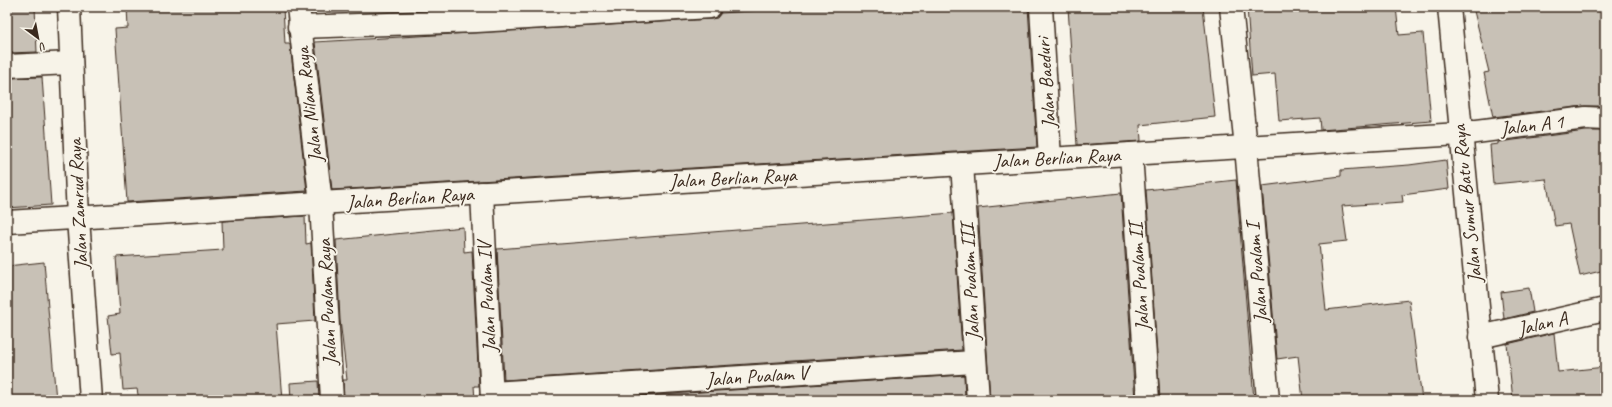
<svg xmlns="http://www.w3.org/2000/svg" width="1612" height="407" viewBox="0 0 1612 407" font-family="Caveat,sans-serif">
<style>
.building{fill:#c8c1b6;stroke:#3b2a1e}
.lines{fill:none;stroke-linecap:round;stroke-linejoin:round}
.minor-casing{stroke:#3b2a1e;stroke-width:25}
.minor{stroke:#f7f3e8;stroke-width:22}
.labels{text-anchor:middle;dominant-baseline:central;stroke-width:4;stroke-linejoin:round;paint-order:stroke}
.street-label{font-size:20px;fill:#3b2a1e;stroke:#f7f3e8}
</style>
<rect width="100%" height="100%" fill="#f7f3e8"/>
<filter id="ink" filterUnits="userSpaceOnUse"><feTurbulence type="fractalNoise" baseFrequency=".025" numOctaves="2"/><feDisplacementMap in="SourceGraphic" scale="8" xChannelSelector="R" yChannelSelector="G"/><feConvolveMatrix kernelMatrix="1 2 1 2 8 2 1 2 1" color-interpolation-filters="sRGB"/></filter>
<g filter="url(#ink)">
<path class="building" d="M 7,7 L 35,7 L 37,52 L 7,53 Z
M 127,7 L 283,7 L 285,44 L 290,44 L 307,191 L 127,202 L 115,29 L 128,28 Z
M 806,7 L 1028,7 L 1037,147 L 332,190 L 315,42 L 711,19 L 717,18 L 721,13 Z
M 1068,7 L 1203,7 L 1215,117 L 1140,125 L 1141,141 L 1077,145 Z
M 1247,7 L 1396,7 L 1399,35 L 1423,33 L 1431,121 L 1321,130 L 1320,118 L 1279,121 L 1275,74 L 1252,76 Z
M 1473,7 L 1605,7 L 1605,106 L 1584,106 L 1493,117 L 1484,73 L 1489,72 Z
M 42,77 L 51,205 L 7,208 L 7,78 Z
M 1586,131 L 1605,131 L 1605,270 L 1580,276 L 1569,224 L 1555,226 L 1546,179 L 1493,184 L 1490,145 L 1498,144 L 1498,142 Z
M 1446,160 L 1449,189 L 1402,195 L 1403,202 L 1342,206 L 1347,241 L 1319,244 L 1326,310 L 1409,300 L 1422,400 L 1303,400 L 1298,356 L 1277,359 L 1262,186 L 1341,176 L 1341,170 L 1409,165 Z
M 1236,180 L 1254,400 L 1160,400 L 1146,190 Z
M 1121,193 L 1135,400 L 990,400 L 978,208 Z
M 953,213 L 962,350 L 504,380 L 497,249 Z
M 305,216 L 306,244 L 311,243 L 315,321 L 276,324 L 282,400 L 139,400 L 137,389 L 123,390 L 120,353 L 112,354 L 108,316 L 120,314 L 116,257 L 223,250 L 222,221 Z
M 463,227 L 464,252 L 472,251 L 479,386 L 474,386 L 475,400 L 344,400 L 343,380 L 347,380 L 340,320 L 336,240 Z
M 44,262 L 56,400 L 7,400 L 7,266 Z
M 1529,288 L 1533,312 L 1504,319 L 1501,292 Z
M 1554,333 L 1558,372 L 1605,367 L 1605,400 L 1513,400 L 1507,344 Z
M 964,375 L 965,400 L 578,400 Z
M 318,381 L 319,400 L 291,400 L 290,383 Z"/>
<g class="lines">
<defs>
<g id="minor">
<path d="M 69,7 L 78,218 L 91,400"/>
<path d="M 298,7 L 321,203 L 332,400"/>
<path d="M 1041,7 L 1050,159"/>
<path d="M 1231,7 L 1246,147 L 1268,400"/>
<path d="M 1449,7 L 1487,400"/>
<path d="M 299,27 L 477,21 L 710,7"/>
<path d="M 7,66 L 71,63"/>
<path d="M 1131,154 L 1148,400"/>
<path d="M 962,164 L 978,400"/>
<path d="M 482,193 L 492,400"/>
<path d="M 7,222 L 1460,134 L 1586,118 L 1605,119"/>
<path id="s1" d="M 1480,337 L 1605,309"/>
<path d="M 492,393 L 974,362"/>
</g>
</defs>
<use href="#minor" class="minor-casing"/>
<use href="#minor" class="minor"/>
</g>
</g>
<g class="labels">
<g class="street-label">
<text transform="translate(1046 83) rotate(-94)">Jalan Baeduri</text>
<text transform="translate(309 105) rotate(-97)">Jalan Nilam Raya</text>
<text transform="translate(1532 125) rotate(-7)">Jalan A 1</text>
<text transform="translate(1057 158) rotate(-3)">Jalan Berlian Raya</text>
<text transform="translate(733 178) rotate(-3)">Jalan Berlian Raya</text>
<text transform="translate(410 198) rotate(-4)">Jalan Berlian Raya</text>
<text transform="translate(78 204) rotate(-93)">Jalan Zamrud Raya</text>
<text transform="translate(1467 204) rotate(-96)">Jalan Sumur Batu Raya</text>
<text transform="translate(1257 273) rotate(-95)">Jalan Pualam I</text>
<text transform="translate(1139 277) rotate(-94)">Jalan Pualam II</text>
<text transform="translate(970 282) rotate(-93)">Jalan Pualam III</text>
<text transform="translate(487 297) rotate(-93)">Jalan Pualam IV</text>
<text transform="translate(327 302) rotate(-93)">Jalan Pualam Raya</text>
<text stroke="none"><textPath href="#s1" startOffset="64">Jalan A</textPath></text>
<text transform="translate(757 376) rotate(-4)">Jalan Pualam V</text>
</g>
</g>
<rect width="1612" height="407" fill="none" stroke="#f7f3e8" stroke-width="24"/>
<rect x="12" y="12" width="1588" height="383" fill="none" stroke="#3b2a1e" stroke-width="1.5" filter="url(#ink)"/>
<g transform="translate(38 38) rotate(148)" stroke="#f7f3e8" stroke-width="3" paint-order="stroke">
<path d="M0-3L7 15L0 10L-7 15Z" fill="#3b2a1e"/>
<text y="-6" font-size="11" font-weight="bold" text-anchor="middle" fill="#3b2a1e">U</text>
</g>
</svg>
